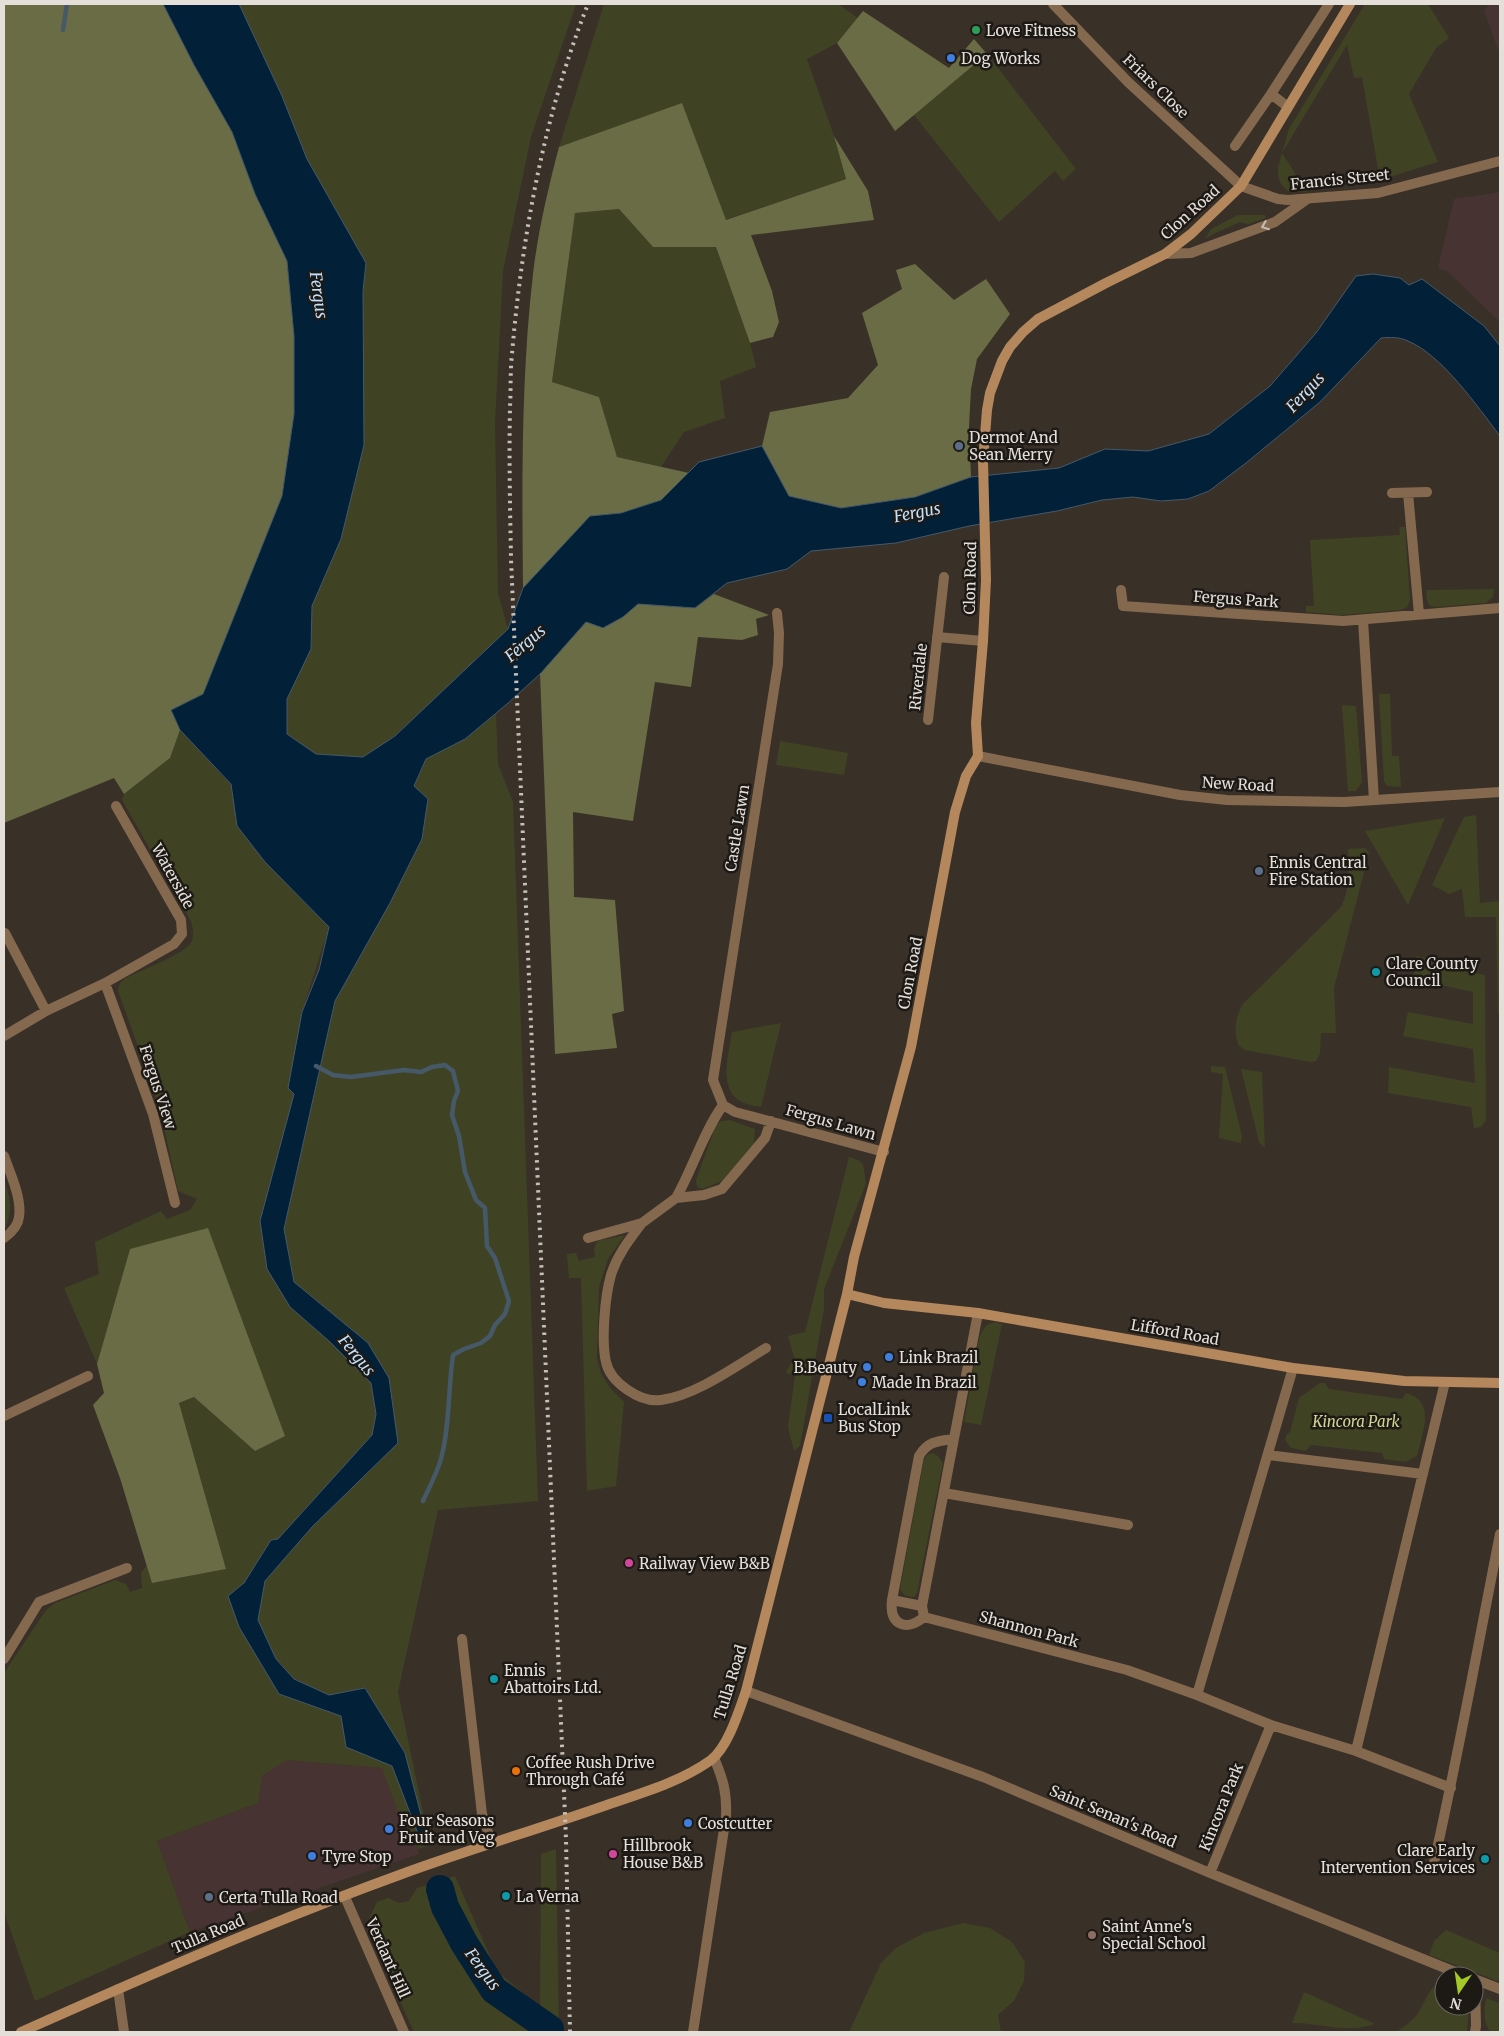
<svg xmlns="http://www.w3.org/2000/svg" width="1504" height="2036" viewBox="0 0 1504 2036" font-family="Merriweather,serif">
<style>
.commercial{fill:#483333}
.green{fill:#404224}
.forest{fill:#696c45}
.water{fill:#022038;stroke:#465969}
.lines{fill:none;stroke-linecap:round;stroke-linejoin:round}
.stream{stroke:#465969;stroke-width:4.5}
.river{stroke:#022038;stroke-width:28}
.minor{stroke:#85694f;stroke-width:10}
.tertiary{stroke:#85694f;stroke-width:10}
.secondary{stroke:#b4875c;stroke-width:10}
.rail{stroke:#c6bfba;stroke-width:4;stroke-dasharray:2.5 5;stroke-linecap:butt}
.oneway{stroke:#c8bcb0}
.leisure-dot{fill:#2e9e5b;stroke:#1d1915;stroke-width:2}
.shop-dot{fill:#3f7fe0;stroke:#1d1915;stroke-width:2}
.service-dot{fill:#5c6f8a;stroke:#1d1915;stroke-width:2}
.culture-dot{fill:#0f9aa8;stroke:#1d1915;stroke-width:2}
.transit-dot{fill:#1a4fb4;stroke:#1d1915;stroke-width:2}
.hotel-dot{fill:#d1479c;stroke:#1d1915;stroke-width:2}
.food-dot{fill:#e8710a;stroke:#1d1915;stroke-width:2}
.education-dot{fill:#8d6e63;stroke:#1d1915;stroke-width:2}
.labels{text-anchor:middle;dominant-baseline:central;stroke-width:5;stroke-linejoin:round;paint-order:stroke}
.poi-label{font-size:15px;fill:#e5dfda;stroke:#1d1915;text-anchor:start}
.street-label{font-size:15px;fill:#e5dfda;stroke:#1d1915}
.park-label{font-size:15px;font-style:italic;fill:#d1d693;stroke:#1d1915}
.water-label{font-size:16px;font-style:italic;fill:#c0e0fd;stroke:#1d1915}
</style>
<rect width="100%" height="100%" fill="#393028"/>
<path class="commercial" d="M 1489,4 L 1500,4 L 1500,55 L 1484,11 Z
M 1500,192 L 1500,322 L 1448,272 L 1438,268 L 1454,199 Z
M 287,1760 L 382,1768 L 414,1838 L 419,1854 L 190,1932 L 157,1841 L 258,1803 L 262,1776 Z"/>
<path class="green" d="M 239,4 L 576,4 L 531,137 L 503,271 L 495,423 L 498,593 L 508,629 L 395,736 L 363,757 L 316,754 L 287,735 L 287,699 L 311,649 L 312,606 L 341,539 L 366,263 L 307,159 L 282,96 Z
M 604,4 L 838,4 L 858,18 L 837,43 L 807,59 L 834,136 L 846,179 L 725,220 L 682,104 L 559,147 Z
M 1365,4 L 1428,4 L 1449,38 L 1436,48 L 1409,94 L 1438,162 L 1380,180 L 1362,77 L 1354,78 L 1347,45 L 1282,153 L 1307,192 L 1288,191 L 1281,184 L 1278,176 L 1278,167 L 1289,129 Z
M 987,54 L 1076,169 L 1063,181 L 1055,171 L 999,222 L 914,115 Z
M 619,209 L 653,247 L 716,247 L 750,343 L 756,367 L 720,381 L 725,418 L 684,432 L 661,467 L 617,457 L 599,397 L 552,382 L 575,213 Z
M 1238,215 L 1265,215 L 1266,218 L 1248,224 L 1240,222 L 1213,234 L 1205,239 L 1211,229 Z
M 1399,527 L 1405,527 L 1410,600 L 1407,607 L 1401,610 L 1341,615 L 1306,612 L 1306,606 L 1314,606 L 1310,540 L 1400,535 Z
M 1494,589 L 1493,597 L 1486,603 L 1437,607 L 1430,606 L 1427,601 L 1426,590 Z
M 1379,694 L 1390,694 L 1392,756 L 1399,756 L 1401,787 L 1387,786 L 1384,781 Z
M 1342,705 L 1356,706 L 1362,782 L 1356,791 L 1348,791 Z
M 496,714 L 498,764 L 513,802 L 538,1501 L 438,1510 L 398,1692 L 430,1845 L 418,1849 L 414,1838 L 408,1836 L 405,1831 L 382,1768 L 287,1760 L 262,1776 L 258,1803 L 157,1841 L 190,1932 L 35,2001 L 4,1912 L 4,1673 L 46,1610 L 55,1603 L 115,1580 L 126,1584 L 130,1592 L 142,1588 L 141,1573 L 147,1565 L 153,1583 L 226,1569 L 179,1403 L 194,1397 L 255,1451 L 130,1249 L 97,1364 L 64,1288 L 99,1274 L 95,1242 L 161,1211 L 167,1219 L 190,1210 L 197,1199 L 178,1191 L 159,1105 L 118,991 L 120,983 L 126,978 C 141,970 180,956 190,944 C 195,938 193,928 191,921 L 122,800 L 124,794 L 170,758 L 180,730 L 231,785 L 237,826 L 265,862 L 329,927 L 302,1012 L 294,1094 L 260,1221 L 290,1307 L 329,1341 L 371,1383 L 376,1414 L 372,1435 L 278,1539 L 271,1540 L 244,1583 L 279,1694 L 341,1716 L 405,1753 L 388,1726 L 329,1695 L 294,1679 L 276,1659 L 258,1620 L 265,1581 L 312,1527 L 398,1443 L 368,1343 L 294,1282 L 284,1229 L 335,1001 L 390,903 L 428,799 L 414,786 L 426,759 L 465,739 Z
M 780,741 L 848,753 L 844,775 L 776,765 Z
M 1476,815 L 1480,903 L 1500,901 L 1500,1014 L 1498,1014 L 1496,917 L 1465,917 L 1462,889 L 1449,894 L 1432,885 L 1464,817 Z
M 1445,818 L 1408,905 L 1365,831 Z
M 1366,848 L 1369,853 L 1334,988 L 1336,1033 L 1321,1033 L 1320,1054 L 1316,1061 L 1310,1062 L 1245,1050 L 1239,1046 C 1233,1031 1235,1018 1243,1004 L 1340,908 C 1351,891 1348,869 1348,849 Z
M 1417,956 L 1458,965 L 1456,969 L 1485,975 L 1486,1120 L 1482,1126 L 1474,1129 L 1471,1107 L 1388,1093 L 1389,1067 L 1475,1083 L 1473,1049 L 1403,1036 L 1408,1012 L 1473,1024 L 1473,992 L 1413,979 Z
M 781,1023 L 761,1107 C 755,1106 747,1105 742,1102 C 717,1090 729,1053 732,1032 Z
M 1211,1066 L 1225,1067 L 1242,1136 L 1241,1143 L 1219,1138 L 1223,1074 L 1211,1072 Z
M 1241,1069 L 1262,1072 L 1265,1148 L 1259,1142 Z
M 730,1120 L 755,1129 L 754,1143 L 722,1181 L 703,1189 L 697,1187 L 696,1180 L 716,1125 L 721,1121 Z
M 849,1157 L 858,1160 L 863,1164 L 866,1184 L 824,1289 L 824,1309 L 800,1446 L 794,1451 L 788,1427 L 795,1375 L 786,1373 L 794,1357 L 788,1336 L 805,1332 Z
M 4,1178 C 10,1198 13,1207 6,1227 L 4,1229 Z
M 625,1235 L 608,1259 L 599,1287 L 597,1358 L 601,1373 L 610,1388 L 624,1402 L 616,1486 L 587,1491 L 581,1278 L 569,1278 L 567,1254 L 576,1253 L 579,1261 L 595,1257 L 594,1249 L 597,1241 Z
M 996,1322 L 1002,1324 L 981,1425 L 964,1422 L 979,1338 C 983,1330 985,1323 996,1322 Z
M 1320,1383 L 1325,1383 L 1329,1389 L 1402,1399 L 1406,1393 C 1437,1401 1422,1434 1417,1456 L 1405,1462 L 1384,1459 L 1382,1453 L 1311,1445 L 1306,1451 L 1291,1448 L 1285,1440 L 1287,1434 L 1290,1432 L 1299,1398 Z
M 933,1453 L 938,1456 L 943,1463 L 917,1593 L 914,1597 C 907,1597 903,1595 900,1589 L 924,1459 L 927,1455 Z
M 556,1849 L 559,2032 L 414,2032 L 370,1936 L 368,1921 L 377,1902 L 388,1898 L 399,1903 L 409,1901 L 417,1888 L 455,1876 L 496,1970 L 540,2008 L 541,1854 Z
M 963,1923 L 990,1928 L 1012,1942 L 1025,1962 L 1024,1981 L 1014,2001 L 998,2015 L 1001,2032 L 849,2032 L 881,1963 L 896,1948 L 924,1933 Z
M 1446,1930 L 1500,1953 L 1500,1982 L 1429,1955 L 1434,1941 Z
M 1442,1980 L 1444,1981 L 1444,2006 L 1469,2006 L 1467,2032 L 1397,2032 C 1403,2027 1411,2022 1416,2016 C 1425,2004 1428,1988 1442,1980 Z
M 1304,1992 L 1375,2024 C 1347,2034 1321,2023 1292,2023 Z
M 1486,1998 L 1500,2003 L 1500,2032 L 1490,2032 C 1483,2021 1484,2010 1486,1998 Z"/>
<path class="forest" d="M 4,4 L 163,4 L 194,65 L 232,132 L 255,194 L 287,261 L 294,336 L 294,414 L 282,496 L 203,694 L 171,710 L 180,730 L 170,758 L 124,794 L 114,778 L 4,823 Z
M 863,11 L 949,68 L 974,39 L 987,54 L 895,131 L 837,43 Z
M 682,103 L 726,220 L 846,179 L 834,136 L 868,191 L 874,220 L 751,235 L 772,291 L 779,322 L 773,337 L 750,343 L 716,247 L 653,247 L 619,209 L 575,213 L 552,382 L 599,397 L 617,457 L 689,473 L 661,500 L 621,513 L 590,516 L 523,588 C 522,484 521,378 533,274 C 538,231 548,189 559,147 Z
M 915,264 L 954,300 L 986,279 L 1010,314 L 977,359 L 971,389 L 969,427 L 971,477 L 915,497 L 841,508 L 789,497 L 762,446 L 770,412 L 848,398 L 878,365 L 862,313 L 902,289 L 896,270 Z
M 714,594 L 769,615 L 756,619 L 758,635 L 742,640 L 698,637 L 691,687 L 655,682 L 633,821 L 573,812 L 574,897 L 615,900 L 624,1011 L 612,1014 L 617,1048 L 555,1054 L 540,674 L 586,622 L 623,617 L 638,604 L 695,608 Z
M 208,1228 L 285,1436 L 255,1451 L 194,1397 L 179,1403 L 226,1569 L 152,1583 L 120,1478 L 93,1405 L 104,1393 L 97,1364 L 130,1249 Z"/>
<path class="water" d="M 163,4 L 239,4 L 282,96 L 307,159 L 366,263 L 363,291 L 364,445 L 341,539 L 312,606 L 311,649 L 287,699 L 287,734 L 316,754 L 363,757 L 395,736 L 508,629 L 523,588 L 590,516 L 621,513 L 661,500 L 699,462 L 762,446 L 789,496 L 841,508 L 915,497 L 971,477 L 1059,468 L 1105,449 L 1148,451 L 1209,434 L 1270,386 L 1316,333 L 1356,276 L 1373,274 L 1400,278 L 1409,285 L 1422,279 L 1484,326 L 1500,346 L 1500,436 C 1477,406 1442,355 1408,341 C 1400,337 1390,337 1381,338 L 1320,402 L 1246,463 L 1209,491 L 1188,499 L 1161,501 L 1133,497 L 1102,500 L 1057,511 L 969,526 L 896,543 L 811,551 L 787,569 L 727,583 L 695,608 L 638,604 L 623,617 L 603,628 L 586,622 L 540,674 L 507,704 L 465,739 L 426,759 L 414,786 L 428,799 L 422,839 L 390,903 L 335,1001 L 284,1229 L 294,1282 L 368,1343 L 389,1378 L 398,1443 L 312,1527 L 265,1581 L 258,1620 L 276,1659 L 294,1679 L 329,1695 L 365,1688 L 405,1753 L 428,1842 L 422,1844 L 392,1766 L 346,1747 L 341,1716 L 279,1694 L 239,1627 L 228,1596 L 244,1583 L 271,1540 L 278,1539 L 372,1435 L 376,1414 L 371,1383 L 329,1341 L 290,1307 L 267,1269 L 260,1221 L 294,1094 L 288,1088 L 302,1012 L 319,970 L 329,927 L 265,862 L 237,826 L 231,784 L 180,730 L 171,710 L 203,694 L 282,496 L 294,414 L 294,336 L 287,261 L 255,194 L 232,132 L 194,65 Z"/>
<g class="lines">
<path class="stream" d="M 63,30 L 67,4
M 316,1066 L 333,1075 L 351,1077 L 404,1070 L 421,1072 L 432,1067 L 445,1065 L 453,1071 L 458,1091 L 454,1101 L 452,1115 L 459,1136 L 465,1172 L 476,1200 L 485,1208 L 487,1246 L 495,1258 L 509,1301 L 505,1314 L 495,1325 L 490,1336 L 481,1343 L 464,1349 L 453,1355 C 448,1390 450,1425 441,1459 C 437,1473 429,1488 423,1501"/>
<path class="river" d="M 440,1889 L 445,1907 L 464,1943 L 494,1990 L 550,2029"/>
<path class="minor" d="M 1053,4 L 1128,82 L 1241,186
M 1271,94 L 1288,107
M 1235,146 L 1271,94 L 1329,4
M 1165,254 L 1191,253 L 1275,222 L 1306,200
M 1392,493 L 1427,492
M 1408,493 L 1419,614
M 1121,590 L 1123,606 L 1343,621 L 1500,608
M 1363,620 L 1374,800
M 937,637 L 983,641
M 928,720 L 944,577
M 5,933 L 46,1011
M 105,983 L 153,1114 L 175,1203
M 4,1036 L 46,1011 L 105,983 L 174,944 L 182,934 L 181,920 L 116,806
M 723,1105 L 713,1080 L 778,664 L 779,633 L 777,613
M 4,1156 C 10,1173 22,1198 19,1217 C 18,1226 11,1233 4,1238
M 676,1198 C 693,1168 703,1133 723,1105 L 735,1112 L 884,1152
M 642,1223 C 630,1239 617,1255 611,1275 C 605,1296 601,1340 606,1362 C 610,1382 640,1403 661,1400 C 695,1396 736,1366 766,1348
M 588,1238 L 642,1223 L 676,1198 L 704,1195 L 722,1189 L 765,1138 L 771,1121
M 1445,1382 L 1356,1751 L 1451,1788
M 4,1416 L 88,1376
M 954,1439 C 938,1441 928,1441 919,1456 L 892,1600 C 889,1625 906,1632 924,1617 L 1127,1670 L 1197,1695 L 1271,1725 L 1356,1751
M 1268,1455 L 1423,1474
M 944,1493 L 1128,1525
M 892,1600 L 922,1606
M 924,1617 L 922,1606 L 978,1313
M 462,1639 L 482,1814 L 492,1844
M 4,1659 L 39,1602 L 127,1568
M 746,1691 L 983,1777 L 1210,1873 L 1465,1976
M 1197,1695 L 1293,1368
M 1433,1867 C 1458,1757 1478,1645 1500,1534
M 1210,1873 L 1271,1725
M 345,1897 L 404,2032
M 1474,1979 L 1500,1989
M 118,1989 L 124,2032
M 693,2032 L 726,1816 C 727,1792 723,1779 714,1758
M 1475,2032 L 1476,2026 L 1475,1980"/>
<path class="tertiary" d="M 1241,186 L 1278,199 L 1288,200 L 1378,193 L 1500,161
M 978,756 L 1180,795 L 1227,800 L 1344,802 L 1500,792"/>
<path class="secondary" d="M 847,1294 L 884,1303 L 978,1313 L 1293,1368 L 1404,1381 L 1500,1383
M 21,2032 C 147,1976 272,1921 402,1874 C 468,1850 535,1830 601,1807 C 638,1794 679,1783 711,1760 C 728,1747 739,1711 746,1691 L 847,1294 L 854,1257 L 911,1047 L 955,812 L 966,776 L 978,756 L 976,723 L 983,641 L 986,580 L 983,461 L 987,410 L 990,393 L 1002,361 L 1010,347 L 1023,332 L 1038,319 L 1106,283 L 1165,254 L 1191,234 L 1241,186 L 1350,4"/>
<path class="rail" d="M 570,2032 L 566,1839 L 511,559 C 510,508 509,458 510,407 C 511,390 510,372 512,354 C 522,236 544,115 588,4"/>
</g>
<defs><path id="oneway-chevron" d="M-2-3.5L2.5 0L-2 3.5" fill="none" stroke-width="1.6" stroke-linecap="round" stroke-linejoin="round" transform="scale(1.25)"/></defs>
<use class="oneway" href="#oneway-chevron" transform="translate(1265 226) rotate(159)"/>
<circle class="leisure-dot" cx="976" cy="30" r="5"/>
<g class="shop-dot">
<circle cx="951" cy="58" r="5"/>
<circle cx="889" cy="1357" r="5"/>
<circle cx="867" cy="1367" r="5"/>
<circle cx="862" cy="1382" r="5"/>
<circle cx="688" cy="1823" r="5"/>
<circle cx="389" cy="1829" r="5"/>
<circle cx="312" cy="1856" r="5"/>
</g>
<g class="service-dot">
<circle cx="959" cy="446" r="5"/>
<circle cx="1259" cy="871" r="5"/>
<circle cx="209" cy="1897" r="5"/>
</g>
<g class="culture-dot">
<circle cx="1376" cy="972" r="5"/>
<circle cx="494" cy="1679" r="5"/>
<circle cx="1485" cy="1859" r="5"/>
<circle cx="506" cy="1896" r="5"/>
</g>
<rect class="transit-dot" x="823" y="1413" width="10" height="10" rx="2.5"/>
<g class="hotel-dot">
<circle cx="629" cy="1563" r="5"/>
<circle cx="613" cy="1854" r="5"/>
</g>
<circle class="food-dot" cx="516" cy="1771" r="5"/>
<circle class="education-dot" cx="1092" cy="1935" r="5"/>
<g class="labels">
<g class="poi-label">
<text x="986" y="30">Love Fitness</text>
<text x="961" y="58">Dog Works</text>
<text x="969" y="437">Dermot And<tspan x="969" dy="17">Sean Merry</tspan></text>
<text x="1269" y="862">Ennis Central<tspan x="1269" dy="17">Fire Station</tspan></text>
<text x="1386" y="963">Clare County<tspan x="1386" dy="17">Council</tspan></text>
<text x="899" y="1357">Link Brazil</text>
<text x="857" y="1367" text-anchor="end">B.Beauty</text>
<text x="872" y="1382">Made In Brazil</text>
<text x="838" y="1409">LocalLink<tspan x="838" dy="17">Bus Stop</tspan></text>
<text x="639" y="1563">Railway View B&amp;B</text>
<text x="504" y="1670">Ennis<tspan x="504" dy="17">Abattoirs Ltd.</tspan></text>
<text x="526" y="1762">Coffee Rush Drive<tspan x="526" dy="17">Through Café</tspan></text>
<text x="399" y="1820">Four Seasons<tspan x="399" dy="17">Fruit and Veg</tspan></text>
<text x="698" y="1823">Costcutter</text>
<text x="623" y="1845">Hillbrook<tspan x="623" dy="17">House B&amp;B</tspan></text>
<text x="1475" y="1850" text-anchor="end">Clare Early<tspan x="1475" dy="17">Intervention Services</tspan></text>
<text x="322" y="1856">Tyre Stop</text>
<text x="516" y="1896">La Verna</text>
<text x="219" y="1897">Certa Tulla Road</text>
<text x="1102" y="1926">Saint Anne's<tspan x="1102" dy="17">Special School</tspan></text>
</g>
<g class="street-label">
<text transform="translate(1156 86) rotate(44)">Friars Close</text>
<text transform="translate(1340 179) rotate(-6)">Francis Street</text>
<text transform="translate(1190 212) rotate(-42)">Clon Road</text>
<text transform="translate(970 578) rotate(-89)">Clon Road</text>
<text transform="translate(1236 599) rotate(4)">Fergus Park</text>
<text transform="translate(918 677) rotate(-84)">Riverdale</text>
<text transform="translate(1238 784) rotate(3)">New Road</text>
<text transform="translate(737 828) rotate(-81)">Castle Lawn</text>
<text transform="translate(173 876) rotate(61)">Waterside</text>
<text transform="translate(910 973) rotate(-79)">Clon Road</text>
<text transform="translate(158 1087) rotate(72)">Fergus View</text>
<text transform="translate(831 1122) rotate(16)">Fergus Lawn</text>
<text transform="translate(1175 1332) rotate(10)">Lifford Road</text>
<text transform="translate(1029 1629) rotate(15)">Shannon Park</text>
<text transform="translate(730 1682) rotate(-73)">Tulla Road</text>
<text transform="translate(1221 1807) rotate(-68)">Kincora Park</text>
<text transform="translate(1113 1816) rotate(23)">Saint Senan's Road</text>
<text transform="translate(208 1934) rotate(-23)">Tulla Road</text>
<text transform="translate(388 1958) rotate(66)">Verdant Hill</text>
</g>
<g class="park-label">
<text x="1356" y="1421">Kincora Park</text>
</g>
<g class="water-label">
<text transform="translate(319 295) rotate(82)">Fergus</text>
<text transform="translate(1305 392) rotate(-47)">Fergus</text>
<text transform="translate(917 512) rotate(-11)">Fergus</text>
<text transform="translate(525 643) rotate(-40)">Fergus</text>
<text transform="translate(357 1355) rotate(51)">Fergus</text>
<text transform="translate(483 1969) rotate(54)">Fergus</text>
</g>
</g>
<rect width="1504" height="2036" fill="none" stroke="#e5dfda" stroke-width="10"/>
<g transform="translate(1459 1991) rotate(193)"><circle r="24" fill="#1d1915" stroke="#6d6864"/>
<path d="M0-4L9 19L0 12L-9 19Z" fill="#a3c926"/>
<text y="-8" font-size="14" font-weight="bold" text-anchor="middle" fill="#e5dfda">N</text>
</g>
</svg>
